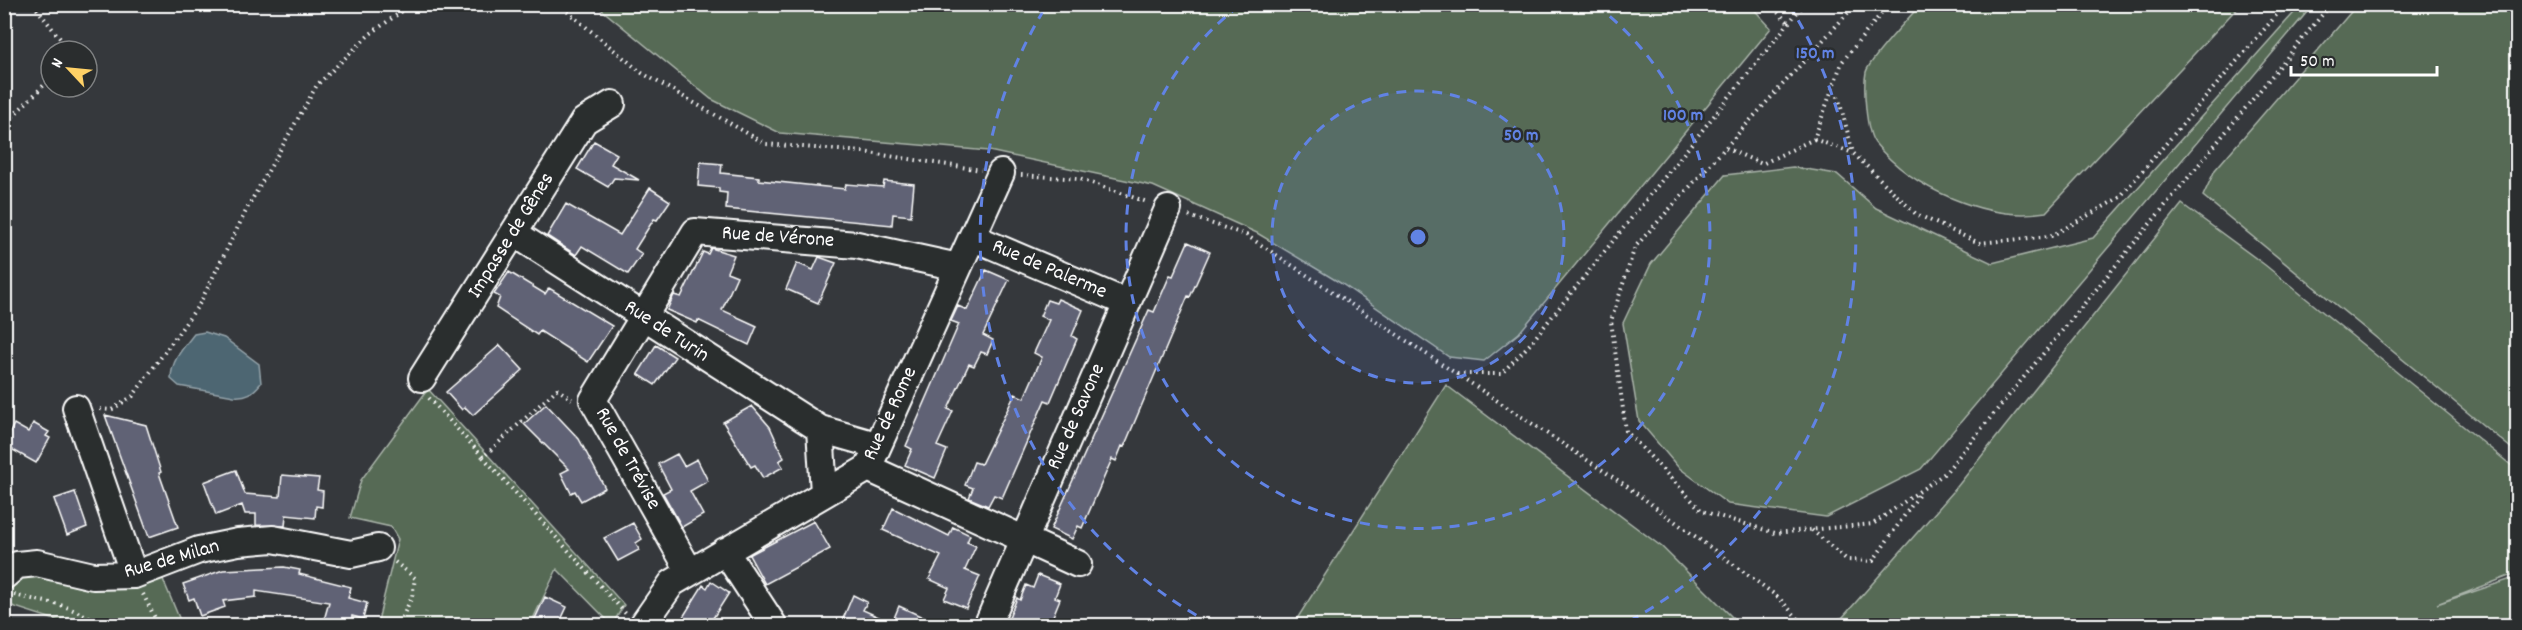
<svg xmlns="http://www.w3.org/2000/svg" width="2522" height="630" viewBox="0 0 2522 630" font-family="Dekko,sans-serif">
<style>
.green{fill:#566a55;stroke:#aab4aa;stroke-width:1.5}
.water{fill:#4d6672;stroke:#94a3aa;stroke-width:1.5}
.building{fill:#616274;stroke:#fff;stroke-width:1.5}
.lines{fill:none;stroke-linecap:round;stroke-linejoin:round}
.minor-casing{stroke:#fff;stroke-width:30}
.path{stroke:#fff;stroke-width:4;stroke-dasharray:1.5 4.5;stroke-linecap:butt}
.minor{stroke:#2a2d2e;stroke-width:26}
.ring{fill:none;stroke:#6183e4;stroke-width:3;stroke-dasharray:10 8}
.labels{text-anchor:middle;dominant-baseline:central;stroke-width:5;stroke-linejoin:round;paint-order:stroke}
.street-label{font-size:21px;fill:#fff;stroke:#2a2d2e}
.centre{fill:#6183e4;stroke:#2a2d2e;stroke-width:3}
.ring-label{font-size:18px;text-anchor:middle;font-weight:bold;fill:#6183e4;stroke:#2a2d2e;stroke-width:5;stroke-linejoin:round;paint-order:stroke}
</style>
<rect width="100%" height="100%" fill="#35383c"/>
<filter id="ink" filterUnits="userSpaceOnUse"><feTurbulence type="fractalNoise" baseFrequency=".0167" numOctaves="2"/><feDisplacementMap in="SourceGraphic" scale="12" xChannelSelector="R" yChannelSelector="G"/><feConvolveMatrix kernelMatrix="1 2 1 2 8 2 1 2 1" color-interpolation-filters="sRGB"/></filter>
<g filter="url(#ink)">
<path class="green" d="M 1750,5 L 1771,28 L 1519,333 L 1484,361 L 1449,357 L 1342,284 L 1257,233 L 1153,186 L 989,151 L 780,133 L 711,99 L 596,5 Z
M 1920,5 L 1920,4 L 2240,5 L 2046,212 C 1988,222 1912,189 1875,143 C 1866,132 1863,87 1866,72 C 1869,60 1910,17 1920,5 Z
M 2301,5 L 2313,5 L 1921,469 L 1826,517 L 1728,504 L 1678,467 L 1639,421 L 1623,323 L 1651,264 L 1725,175 L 1793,167 L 1837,174 L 1876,208 L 1992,263 L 2093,238 Z
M 2357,5 L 2517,5 L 2517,453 L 2203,196 L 2215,170 Z
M 2182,204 L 2265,265 L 2517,470 L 2517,573 L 2437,604 L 2517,577 L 2517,625 L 1835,625 L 1832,620 L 1842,618 L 1953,492 Z
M 1446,385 L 1662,547 L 1740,625 L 1293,625 Z
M 428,389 L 624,605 L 612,625 L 557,569 L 530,625 L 377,625 L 398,539 L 391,527 L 350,518 L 361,480 Z
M 22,575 L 115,589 L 162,577 L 182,625 L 71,625 L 9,605 L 7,585 Z"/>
<path class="water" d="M 205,332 L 224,338 L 259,364 L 261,383 C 253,393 247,397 234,396 L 179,386 L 171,379 C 171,361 183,348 194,334 Z"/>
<path class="building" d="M 594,141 L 617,154 L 611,164 L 639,180 L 614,178 L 608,187 L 577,169 Z
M 700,162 L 722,164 L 721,173 L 759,177 L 759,180 L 845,189 L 846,184 L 883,187 L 884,181 L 914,184 L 911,216 L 893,214 L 892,225 L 726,209 L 727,193 L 719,192 L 719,188 L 698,186 Z
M 650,188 L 670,201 L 657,220 L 654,219 L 635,249 L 642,254 L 628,274 L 582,246 L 576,255 L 547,236 L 566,204 L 620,235 Z
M 1188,242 L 1210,252 L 1190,297 L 1188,296 L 1124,447 L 1122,446 L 1116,461 L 1112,459 L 1082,528 L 1078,526 L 1072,539 L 1051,529 L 1149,310 L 1154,312 L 1170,275 L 1173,276 Z
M 711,248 L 734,255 L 727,272 L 737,276 L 722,310 L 757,326 L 749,345 L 698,320 L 697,323 L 667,310 L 674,295 L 681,297 L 703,252 L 708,254 Z
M 819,257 L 836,263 L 818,303 L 786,289 L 797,263 L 813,270 Z
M 986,270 L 1009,280 L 983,335 L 993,340 L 987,354 L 981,352 L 974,366 L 969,364 L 948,409 L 953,411 L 937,446 L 947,450 L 935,478 L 905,465 L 912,449 L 906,446 L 959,324 L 951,321 L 958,306 L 967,310 Z
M 509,272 L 545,294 L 549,288 L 612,326 L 588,362 L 540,331 L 537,335 L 496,308 L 500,297 L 494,294 Z
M 1058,299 L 1083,310 L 1072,336 L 1077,339 L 1050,402 L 1045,400 L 1002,498 L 994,495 L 988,506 L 969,498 L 973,488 L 965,485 L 974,462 L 981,464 L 1015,394 L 1024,398 L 1042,357 L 1034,353 L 1049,320 L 1040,316 L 1047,300 L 1056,303 Z
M 500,345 L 523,370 L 473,415 L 465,407 L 462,410 L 446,392 Z
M 656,345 L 675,357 L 655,385 L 638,374 Z
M 546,404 L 579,439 L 605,488 L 581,501 L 575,491 L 571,493 L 561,473 L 569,469 L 524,424 Z
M 752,406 L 770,427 L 784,458 L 779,461 L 783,467 L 763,478 L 755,465 L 751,467 L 723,422 Z
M 105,415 L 146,425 L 161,472 L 159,473 L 178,527 L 149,537 Z
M 33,423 L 49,432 L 46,436 L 50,438 L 36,463 L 4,445 L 14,424 L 28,432 Z
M 677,454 L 684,466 L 697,459 L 708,481 L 690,491 L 703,515 L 682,527 L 663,493 L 671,489 L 658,464 Z
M 236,470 L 245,494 L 280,497 L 282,475 L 319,478 L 317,490 L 323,491 L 322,507 L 316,506 L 315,518 L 286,515 L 285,526 L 256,525 L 256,514 L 245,514 L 242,505 L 216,515 L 204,482 Z
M 75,492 L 87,527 L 67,535 L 54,499 Z
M 893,508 L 949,536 L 953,527 L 970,535 L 967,542 L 976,546 L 965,570 L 980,576 L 966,608 L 944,599 L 949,588 L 929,579 L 941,556 L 883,530 Z
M 814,521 L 830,549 L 765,584 L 749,555 Z
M 633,523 L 642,539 L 636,543 L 639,550 L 618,561 L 604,538 Z
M 284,567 L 300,570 L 299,574 L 351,587 L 348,598 L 367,603 L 363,619 L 352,616 L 350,626 L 324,620 L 329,602 L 256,591 L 256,597 L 223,601 L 225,607 L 200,616 L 194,598 L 189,600 L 183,584 L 223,570 Z
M 1038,575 L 1060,584 L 1055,597 L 1060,599 L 1049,626 L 1028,626 L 1009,618 L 1017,598 L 1020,600 L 1026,585 L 1033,588 Z
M 711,581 L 729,593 L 708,626 L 682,626 L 686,619 L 683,617 L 703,585 L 707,588 Z
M 853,595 L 867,602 L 863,610 L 892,623 L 899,606 L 942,626 L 840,626 Z
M 545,597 L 567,607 L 558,626 L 545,626 L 534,621 Z"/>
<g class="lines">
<defs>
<path id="minor" d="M 514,233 L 820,429 L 876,445
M 972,237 L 1127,303
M 422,378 L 584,121 L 612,104
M 76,408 L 134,575
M 820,429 L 824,493
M 868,468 L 1078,564
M 725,551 L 774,626
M 690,572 L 593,400 L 695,232 L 857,245 L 958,267
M 4,576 L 17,565 L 37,563 L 93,576 L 134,575 L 199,550 L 238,542 L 273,539 L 351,554 L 378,548
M 642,626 L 672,583 L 868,468 L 1001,173
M 987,626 L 1168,209"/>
</defs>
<use href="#minor" class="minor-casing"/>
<path class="path" d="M 33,4 L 70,51
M 558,4 L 642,73 L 766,144 L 863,152 L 981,170
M 1769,4 L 1788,22
M 1856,4 L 1635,247 L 1611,321 L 1626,431 L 1702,511 L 1775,533 L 1873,524 L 1945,473 L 2331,4
M 1838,96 L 1853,153 L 1916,214 L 1979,243 L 2051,236 L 2119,198 L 2286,4
M 4,125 L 51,78
M 1814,139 L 1853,153
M 1726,148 L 1762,164 L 1814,139 L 1842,62 L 1889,4
M 1021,175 L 1080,179 L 1147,202
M 1189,216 L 1246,235 L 1625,485 L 1778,597 L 1805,626
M 1457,374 L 1501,374 L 1530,344 L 1804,4
M 429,398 L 483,457 L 557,389 L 572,399
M 100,409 L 111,410 L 133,396 L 200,303 L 250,203 L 317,85 L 370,34 L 412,4
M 483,457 L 626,614
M 1812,530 L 1847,560 L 1873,561 L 1920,493
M 395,562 L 415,578 L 412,597 L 398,626
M 143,594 L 159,626
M 14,595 L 64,606 L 110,626"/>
<use href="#minor" class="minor"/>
</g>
</g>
<circle cx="1418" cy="237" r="146" fill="#6183e4" fill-opacity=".12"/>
<g class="ring">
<circle cx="1418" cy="237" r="146"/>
<path d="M1596 5A292 292 0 1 1 1240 5"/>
<path d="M1212 624A438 438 0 0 1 1047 5M1789 5A438 438 0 0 1 1624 624"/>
</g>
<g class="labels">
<g class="street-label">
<text transform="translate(512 236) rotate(-58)">Impasse de Gênes</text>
<text transform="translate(778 238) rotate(4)">Rue de Vérone</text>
<text transform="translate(1049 270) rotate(23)">Rue de Palerme</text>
<text transform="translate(666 332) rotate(33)">Rue de Turin</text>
<text transform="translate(891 414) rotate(-65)">Rue de Rome</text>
<text transform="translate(1077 417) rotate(-66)">Rue de Savone</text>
<text transform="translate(627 459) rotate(61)">Rue de Trévise</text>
<text transform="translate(172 560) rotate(-16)">Rue de Milan</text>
</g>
</g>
<circle cx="1418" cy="237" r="9" class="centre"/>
<g class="ring-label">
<text x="1815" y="58">150 m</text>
<text x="1683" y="120">100 m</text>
<text x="1521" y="140">50 m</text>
</g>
<rect width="2522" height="630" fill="none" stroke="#2a2d2e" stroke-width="24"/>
<rect x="12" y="12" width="2498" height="606" fill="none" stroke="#fff" stroke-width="2" filter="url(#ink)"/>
<g transform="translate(69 69) rotate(296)"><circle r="28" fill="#2a2d2e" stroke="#7f8182" stroke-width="1.5"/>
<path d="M0-4.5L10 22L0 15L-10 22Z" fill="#ffd166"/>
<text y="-9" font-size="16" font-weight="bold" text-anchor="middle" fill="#ffffff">N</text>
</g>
<path d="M2291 66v9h146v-9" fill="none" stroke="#ffffff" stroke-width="3"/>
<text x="2300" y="66" font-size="18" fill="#ffffff" stroke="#2a2d2e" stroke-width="4.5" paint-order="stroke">50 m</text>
</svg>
